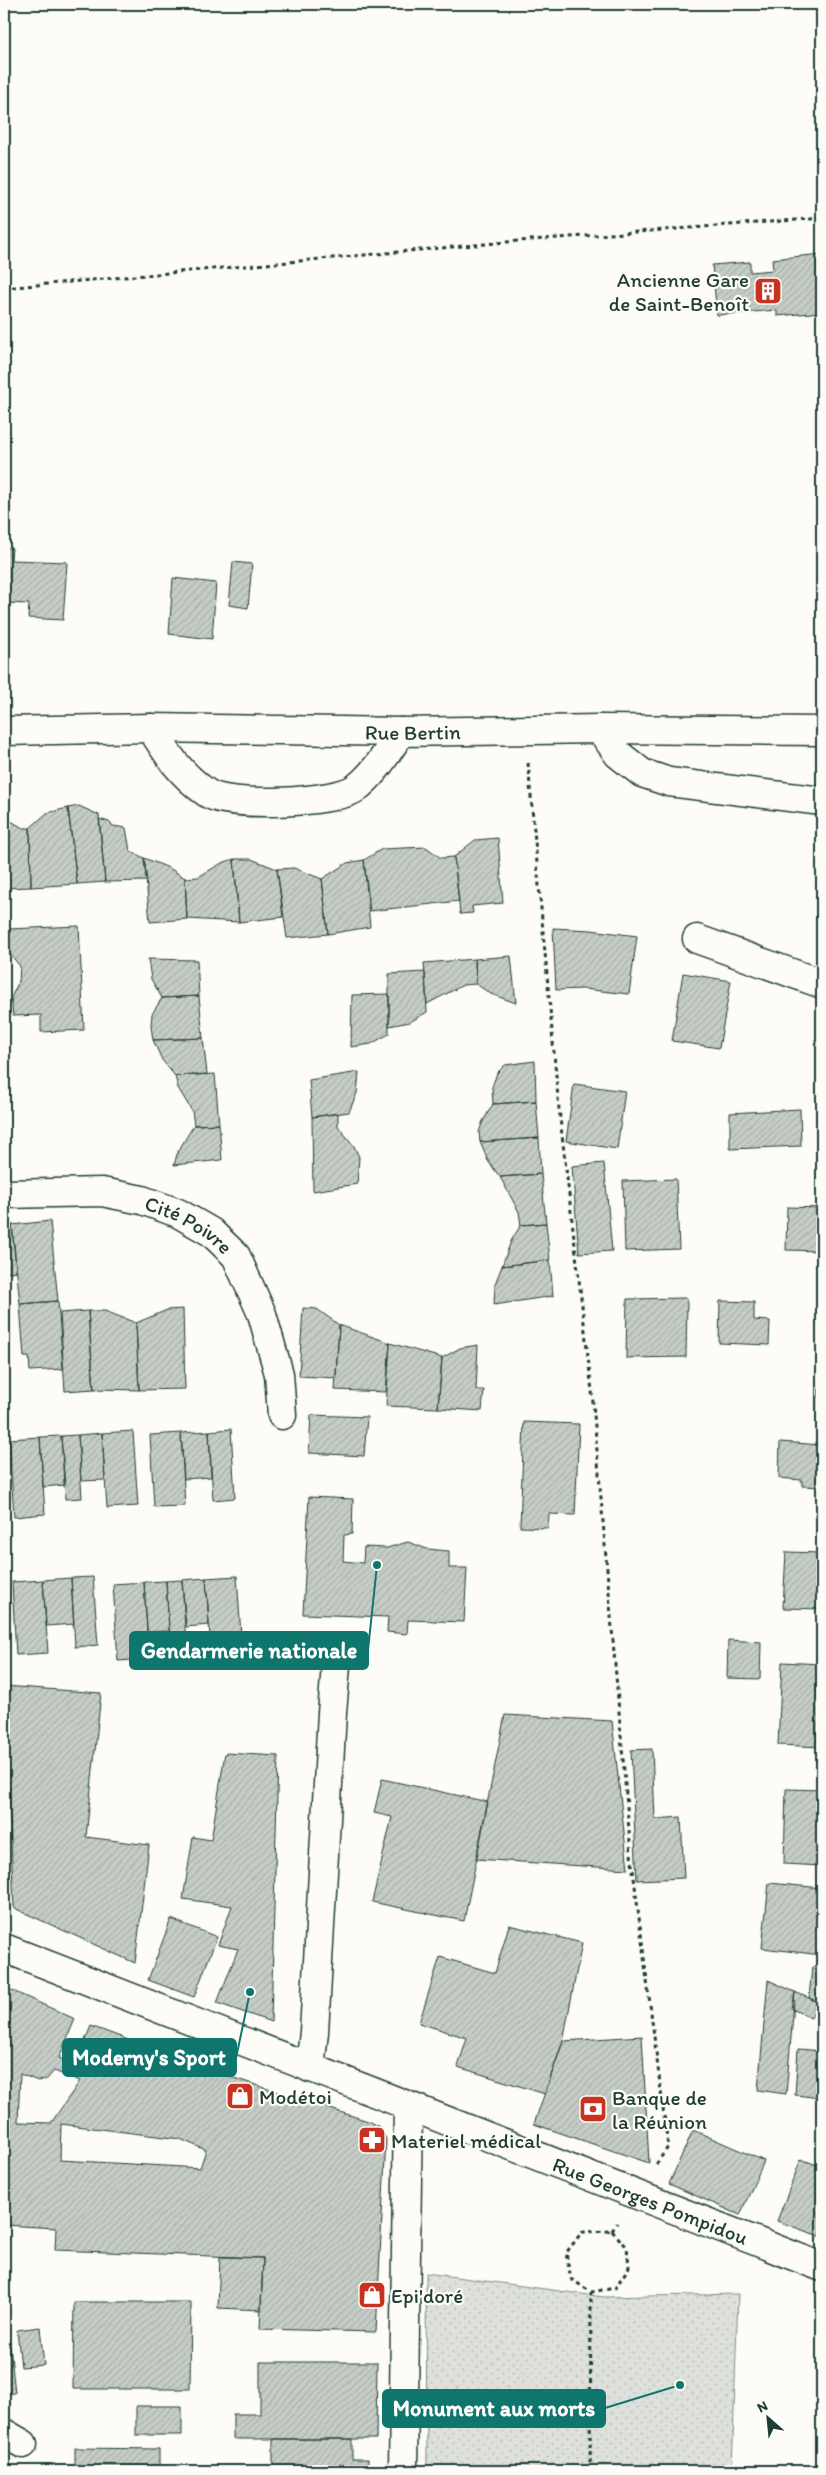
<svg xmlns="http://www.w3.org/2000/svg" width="826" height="2475" viewBox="0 0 826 2475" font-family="Itim,sans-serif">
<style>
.green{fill:url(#green-dots);stroke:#7e8e88}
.building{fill:url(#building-hatch);stroke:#1f3d34;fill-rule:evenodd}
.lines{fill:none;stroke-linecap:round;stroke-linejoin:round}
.minor-casing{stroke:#1f3d34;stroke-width:31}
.major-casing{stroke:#1f3d34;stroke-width:31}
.path{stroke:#1f3d34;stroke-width:3;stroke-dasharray:4 4;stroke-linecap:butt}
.minor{stroke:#fdfcf7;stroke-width:28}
.major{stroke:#fdfcf7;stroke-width:28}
.labels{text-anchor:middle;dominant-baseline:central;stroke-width:4.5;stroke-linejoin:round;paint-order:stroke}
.poi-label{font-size:21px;fill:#1f3d34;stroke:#fdfcf7;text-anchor:start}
.street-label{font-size:21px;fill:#1f3d34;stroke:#fdfcf7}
.leader{fill:none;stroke:#0f766e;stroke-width:2}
.callout-dot{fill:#0f766e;stroke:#fdfcf7;stroke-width:2}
.callout{fill:#0f766e;stroke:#0f766e;stroke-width:2}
.callout-label{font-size:22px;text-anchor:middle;font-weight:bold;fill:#fff}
</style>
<defs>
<pattern id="green-dots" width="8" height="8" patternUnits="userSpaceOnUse" patternTransform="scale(1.25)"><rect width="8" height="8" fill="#dde0db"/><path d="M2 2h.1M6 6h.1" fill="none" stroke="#bdc1bd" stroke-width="1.8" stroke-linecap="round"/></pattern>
<pattern id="building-hatch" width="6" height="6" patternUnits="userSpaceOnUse" patternTransform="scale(1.25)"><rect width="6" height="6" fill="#c6cdc7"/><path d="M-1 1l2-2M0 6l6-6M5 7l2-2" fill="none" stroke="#aab1ac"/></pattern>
</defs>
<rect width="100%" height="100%" fill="#fdfcf7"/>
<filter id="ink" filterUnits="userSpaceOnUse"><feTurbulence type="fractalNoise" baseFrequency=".02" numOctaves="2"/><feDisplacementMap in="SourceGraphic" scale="10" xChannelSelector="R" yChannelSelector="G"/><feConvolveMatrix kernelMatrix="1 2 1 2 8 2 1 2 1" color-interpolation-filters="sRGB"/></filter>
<g filter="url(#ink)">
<path class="green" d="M 426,2273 L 604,2297 L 738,2294 L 732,2471 L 427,2471 Z"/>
<path class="building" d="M 822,254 L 822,312 L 777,316 L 777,310 L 717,315 L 712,265 L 750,262 L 750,272 L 773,270 L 772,259 Z
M 4,548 L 12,548 L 11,560 L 67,562 L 63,620 L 28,618 L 29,604 L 4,603 Z
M 233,562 L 252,564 L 248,608 L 229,605 Z
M 173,578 L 216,583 L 212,639 L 169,634 Z
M 79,806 L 99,815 L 105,882 L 77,884 L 68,808 Z
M 68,808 L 77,884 L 31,887 L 30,828 L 47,813 Z
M 4,817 L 23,828 L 30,828 L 31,887 L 4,888 Z
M 99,819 L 109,822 L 113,826 L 126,828 L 130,851 L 144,858 L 147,881 L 105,882 Z
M 498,838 L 503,903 L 472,906 L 473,913 L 460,914 L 454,857 L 475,840 Z
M 426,847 L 441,858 L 454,857 L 459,901 L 370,911 L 364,860 L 382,849 Z
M 144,858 L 169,868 L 185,878 L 187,919 L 150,922 Z
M 234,859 L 251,859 L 277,869 L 283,917 L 239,922 Z
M 234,859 L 239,922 L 187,919 L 185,878 L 198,877 L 222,863 Z
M 364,860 L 370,927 L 328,934 L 322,879 L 347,863 Z
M 294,868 L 322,879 L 328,934 L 287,938 L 277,869 Z
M 79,926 L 84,1030 L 41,1032 L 41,1015 L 13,1016 L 11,998 L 19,981 L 20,966 L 9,953 L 9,929 Z
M 553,928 L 591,930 L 637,936 L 629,994 L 583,989 L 556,990 Z
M 511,956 L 516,1003 L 491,994 L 476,984 L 475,959 Z
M 148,959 L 197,960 L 199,996 L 162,998 L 151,979 Z
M 475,959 L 476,984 L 463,985 L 427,1004 L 424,963 Z
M 425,972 L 427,1012 L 410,1022 L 389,1026 L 389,974 Z
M 683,973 L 731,981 L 719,1048 L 672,1041 Z
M 389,994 L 389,1034 L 371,1044 L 351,1047 L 352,995 Z
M 199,996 L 203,1038 L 153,1040 L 151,1026 L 152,1014 L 162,998 Z
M 203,1038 L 207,1074 L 175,1076 L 162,1060 L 153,1040 Z
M 535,1061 L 536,1101 L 493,1104 L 492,1087 L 497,1073 L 505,1065 Z
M 359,1072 L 357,1093 L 349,1112 L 312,1117 L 309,1080 Z
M 215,1074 L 219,1124 L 194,1125 L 192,1111 L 178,1088 L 175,1076 Z
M 574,1084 L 625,1091 L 617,1149 L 566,1141 Z
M 536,1101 L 539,1138 L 480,1142 L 479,1132 L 483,1121 L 493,1104 Z
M 800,1109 L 801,1146 L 730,1149 L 730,1113 Z
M 338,1113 L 338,1126 L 354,1146 L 359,1157 L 357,1184 L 313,1191 L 312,1117 Z
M 219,1124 L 222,1160 L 174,1165 L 178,1151 L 194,1125 Z
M 539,1138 L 541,1174 L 500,1177 L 488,1161 L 480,1142 Z
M 604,1163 L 612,1251 L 579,1253 L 572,1166 Z
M 541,1174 L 546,1223 L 521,1225 L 519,1212 L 500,1177 Z
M 676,1179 L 679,1249 L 625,1251 L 623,1181 Z
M 787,1207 L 822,1208 L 822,1251 L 786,1250 Z
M 50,1221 L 58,1301 L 20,1304 L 12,1225 Z
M 546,1223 L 550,1260 L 502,1266 L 511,1241 L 521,1225 Z
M 4,1225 L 12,1225 L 16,1271 L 4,1273 Z
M 550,1260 L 553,1296 L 494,1305 L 495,1284 L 502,1266 Z
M 687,1298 L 686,1357 L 626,1358 L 627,1299 Z
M 58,1301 L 63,1369 L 30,1371 L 29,1357 L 24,1357 L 20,1304 Z
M 720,1301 L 754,1302 L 754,1320 L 770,1321 L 769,1345 L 719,1343 Z
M 303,1308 L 317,1309 L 339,1325 L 336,1378 L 299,1376 Z
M 183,1309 L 185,1389 L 139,1390 L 136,1323 L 167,1310 Z
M 88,1311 L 94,1389 L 65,1391 L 60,1313 Z
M 88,1311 L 105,1311 L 136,1323 L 139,1390 L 94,1389 Z
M 339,1325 L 390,1343 L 386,1392 L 335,1390 Z
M 390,1343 L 442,1358 L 438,1408 L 386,1406 Z
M 478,1345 L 476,1390 L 484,1390 L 482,1411 L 438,1408 L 442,1358 L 460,1348 Z
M 819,1388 L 822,1388 L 822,1433 L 818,1433 Z
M 311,1415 L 367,1417 L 364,1456 L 309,1453 Z
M 524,1422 L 579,1424 L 575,1515 L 549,1514 L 548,1528 L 520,1527 Z
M 231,1429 L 235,1498 L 213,1500 L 209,1431 Z
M 133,1431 L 138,1506 L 107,1508 L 102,1433 Z
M 209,1431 L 211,1477 L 184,1479 L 181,1433 Z
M 102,1433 L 105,1480 L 81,1481 L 78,1435 Z
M 181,1433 L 185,1506 L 154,1507 L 150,1435 Z
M 78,1435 L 82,1498 L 65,1499 L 61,1436 Z
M 61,1436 L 65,1485 L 43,1487 L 40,1437 Z
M 40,1437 L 45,1514 L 14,1517 L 9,1439 Z
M 780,1442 L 822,1445 L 822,1487 L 802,1486 L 802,1480 L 779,1478 Z
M 309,1497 L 353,1499 L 352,1534 L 344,1535 L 343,1561 L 363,1563 L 364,1547 L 387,1548 L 408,1542 L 427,1549 L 449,1551 L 449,1568 L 467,1568 L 464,1622 L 408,1620 L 407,1634 L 387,1632 L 388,1617 L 303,1614 Z
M 786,1552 L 822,1553 L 822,1609 L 783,1608 Z
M 237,1576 L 242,1651 L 211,1653 L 206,1578 Z
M 93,1577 L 98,1645 L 75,1647 L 71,1578 Z
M 71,1578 L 74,1624 L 46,1626 L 43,1580 Z
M 206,1578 L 209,1625 L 186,1627 L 182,1580 Z
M 43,1580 L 48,1653 L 16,1655 L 12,1582 Z
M 182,1580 L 186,1643 L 170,1644 L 166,1581 Z
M 166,1581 L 169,1631 L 147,1632 L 144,1582 Z
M 144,1582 L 149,1659 L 118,1661 L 113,1584 Z
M 728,1640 L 761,1642 L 760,1679 L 727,1678 Z
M 782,1662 L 822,1664 L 822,1747 L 778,1745 Z
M 4,1686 L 101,1693 L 86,1837 L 149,1845 L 135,1963 L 14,1908 Z
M 505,1715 L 612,1721 L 628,1869 L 476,1859 Z
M 652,1749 L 655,1819 L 681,1817 L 684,1878 L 637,1880 L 631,1750 Z
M 225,1753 L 278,1756 L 271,2022 L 217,2003 L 238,1949 L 218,1945 L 232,1906 L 183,1899 L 193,1837 L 211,1840 Z
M 382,1779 L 488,1802 L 464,1921 L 372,1902 L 392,1817 L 374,1813 Z
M 786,1789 L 822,1790 L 822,1866 L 784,1864 Z
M 769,1883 L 822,1888 L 822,1955 L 762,1948 Z
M 171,1919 L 217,1937 L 194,1997 L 148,1980 Z
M 509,1925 L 582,1943 L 563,2041 L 545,2094 L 458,2067 L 467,2038 L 419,2023 L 440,1957 L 495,1973 Z
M 812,1967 L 822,1968 L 822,2004 L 809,1998 Z
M 768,1980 L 795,1992 L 786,2094 L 758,2090 Z
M 4,1987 L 75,2019 L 59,2058 L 75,2065 L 91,2026 L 209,2070 L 368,2121 L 379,2127 L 386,2139 L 376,2332 L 260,2329 L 263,2258 L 55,2250 L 56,2228 L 4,2225 ZM 54,2071 L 80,2081 L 51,2123 L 18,2122 L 20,2074 L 38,2081 L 46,2080 ZM 61,2124 L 180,2139 L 206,2150 L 200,2168 L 60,2160 Z
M 795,1992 L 818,2002 L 811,2018 L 792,2009 Z
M 642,2036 L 649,2163 L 534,2124 L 563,2041 Z
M 798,2049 L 822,2051 L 822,2098 L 795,2095 Z
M 693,2130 L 764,2161 L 740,2215 L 669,2184 Z
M 801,2159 L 822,2167 L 822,2237 L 777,2221 Z
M 220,2257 L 263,2258 L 261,2310 L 218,2308 Z
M 74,2302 L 191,2302 L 190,2389 L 73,2389 Z
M 40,2327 L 44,2365 L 21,2367 L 17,2330 Z
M 10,2346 L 15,2393 L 4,2394 L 4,2347 Z
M 260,2362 L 377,2362 L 376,2439 L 233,2439 L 233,2414 L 260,2414 Z
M 136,2406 L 182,2406 L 182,2435 L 136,2435 Z
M 273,2439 L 352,2439 L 352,2459 L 368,2459 L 368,2471 L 273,2471 Z
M 75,2448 L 159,2449 L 159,2471 L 75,2471 Z"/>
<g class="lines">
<defs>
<g id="minor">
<path d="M 151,728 C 167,754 181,775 207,793 C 229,808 335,803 356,788 C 375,774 388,751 401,732"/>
<path d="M 600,729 L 618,754 L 642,773 L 669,782 L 822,801"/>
<path id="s1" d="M 4,731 L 151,728 L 401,732 L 600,729 L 822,731"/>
<path d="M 697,939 L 822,984"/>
<path id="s2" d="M 4,1194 L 102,1192 L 142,1200 L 178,1213 L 211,1232 L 236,1256 L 262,1314 L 279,1374 L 282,1415"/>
<path d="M 310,2068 L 314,2032 L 332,1713 L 337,1654"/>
<path d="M 4,2433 L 23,2444"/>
<path d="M 403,2471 L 408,2106"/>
</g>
<g id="major">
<path id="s3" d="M 4,1948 L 822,2267"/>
</g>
</defs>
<use href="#minor" class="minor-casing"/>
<use href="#major" class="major-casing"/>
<path class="path" d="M 4,288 L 518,241 L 822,218
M 528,763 L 559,1109 L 592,1391 L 631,1854 L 668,2147 L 655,2166
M 612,2231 L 617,2223
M 612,2231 L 627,2247 L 629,2267 L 615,2288 L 591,2292 L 571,2279 L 566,2253 L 582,2232 Z
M 590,2471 L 591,2292"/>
<use href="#minor" class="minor"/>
<use href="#major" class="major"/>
</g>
</g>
<defs>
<symbol id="building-square" viewBox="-11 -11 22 22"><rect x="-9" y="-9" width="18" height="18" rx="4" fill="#c8321e" stroke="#fdfcf7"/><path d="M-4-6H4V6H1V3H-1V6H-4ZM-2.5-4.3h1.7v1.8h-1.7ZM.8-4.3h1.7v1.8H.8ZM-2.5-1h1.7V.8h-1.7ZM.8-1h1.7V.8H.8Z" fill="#fff"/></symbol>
<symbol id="shop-square" viewBox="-11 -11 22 22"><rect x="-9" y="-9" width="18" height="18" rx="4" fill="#c8321e" stroke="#fdfcf7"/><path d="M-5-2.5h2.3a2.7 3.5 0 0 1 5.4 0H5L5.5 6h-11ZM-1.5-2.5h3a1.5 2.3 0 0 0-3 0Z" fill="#fff"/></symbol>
<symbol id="bank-square" viewBox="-11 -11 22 22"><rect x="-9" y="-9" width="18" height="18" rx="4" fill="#c8321e" stroke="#fdfcf7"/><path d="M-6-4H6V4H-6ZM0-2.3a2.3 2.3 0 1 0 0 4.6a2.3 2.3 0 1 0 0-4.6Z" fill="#fff"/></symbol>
<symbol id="pharmacy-square" viewBox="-11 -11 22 22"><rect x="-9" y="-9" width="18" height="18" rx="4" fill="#c8321e" stroke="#fdfcf7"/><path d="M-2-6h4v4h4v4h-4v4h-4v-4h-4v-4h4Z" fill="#fff"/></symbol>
</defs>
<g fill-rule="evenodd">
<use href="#building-square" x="752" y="275" width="32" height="32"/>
<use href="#shop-square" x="224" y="2080" width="32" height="32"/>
<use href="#bank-square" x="577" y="2093" width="32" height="32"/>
<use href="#pharmacy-square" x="356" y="2124" width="32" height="32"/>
<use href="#shop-square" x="356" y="2279" width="32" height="32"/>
</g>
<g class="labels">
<g class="poi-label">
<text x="749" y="279" text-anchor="end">Ancienne Gare<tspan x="749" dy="24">de Saint-Benoît</tspan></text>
<text x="259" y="2096">Modétoi</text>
<text x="612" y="2097">Banque de<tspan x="612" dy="24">la Réunion</tspan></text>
<text x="391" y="2140">Materiel médical</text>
<text x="391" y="2295">Epi'doré</text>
</g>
<g class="street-label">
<text stroke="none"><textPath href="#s1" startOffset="409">Rue Bertin</textPath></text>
<text stroke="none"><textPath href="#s2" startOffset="192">Cité Poivre</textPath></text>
<text stroke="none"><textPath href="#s3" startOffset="694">Rue Georges Pompidou</textPath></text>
</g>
</g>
<path class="leader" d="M377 1565L368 1650M250 1992L236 2058M680 2385L605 2408"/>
<g class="callout-dot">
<circle cx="377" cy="1565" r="5"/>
<circle cx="250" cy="1992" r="5"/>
<circle cx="680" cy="2385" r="5"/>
</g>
<g class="callout">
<rect x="130" y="1632" width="238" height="37" rx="5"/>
<rect x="63" y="2039" width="173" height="37" rx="5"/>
<rect x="383" y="2390" width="222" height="37" rx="5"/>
</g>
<g class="callout-label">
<text x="249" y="1658">Gendarmerie nationale</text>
<text x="149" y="2065">Moderny's Sport</text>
<text x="494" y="2416">Monument aux morts</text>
</g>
<rect width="826" height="2475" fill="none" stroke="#fdfcf7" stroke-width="20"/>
<rect x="10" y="10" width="806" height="2455" fill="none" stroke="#1f3d34" stroke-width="2" filter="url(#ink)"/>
<g transform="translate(768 2418) rotate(333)" stroke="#fdfcf7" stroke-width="4" paint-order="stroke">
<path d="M0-4L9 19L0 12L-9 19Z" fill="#1f3d34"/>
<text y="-8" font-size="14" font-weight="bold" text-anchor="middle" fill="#1f3d34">N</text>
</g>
</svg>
